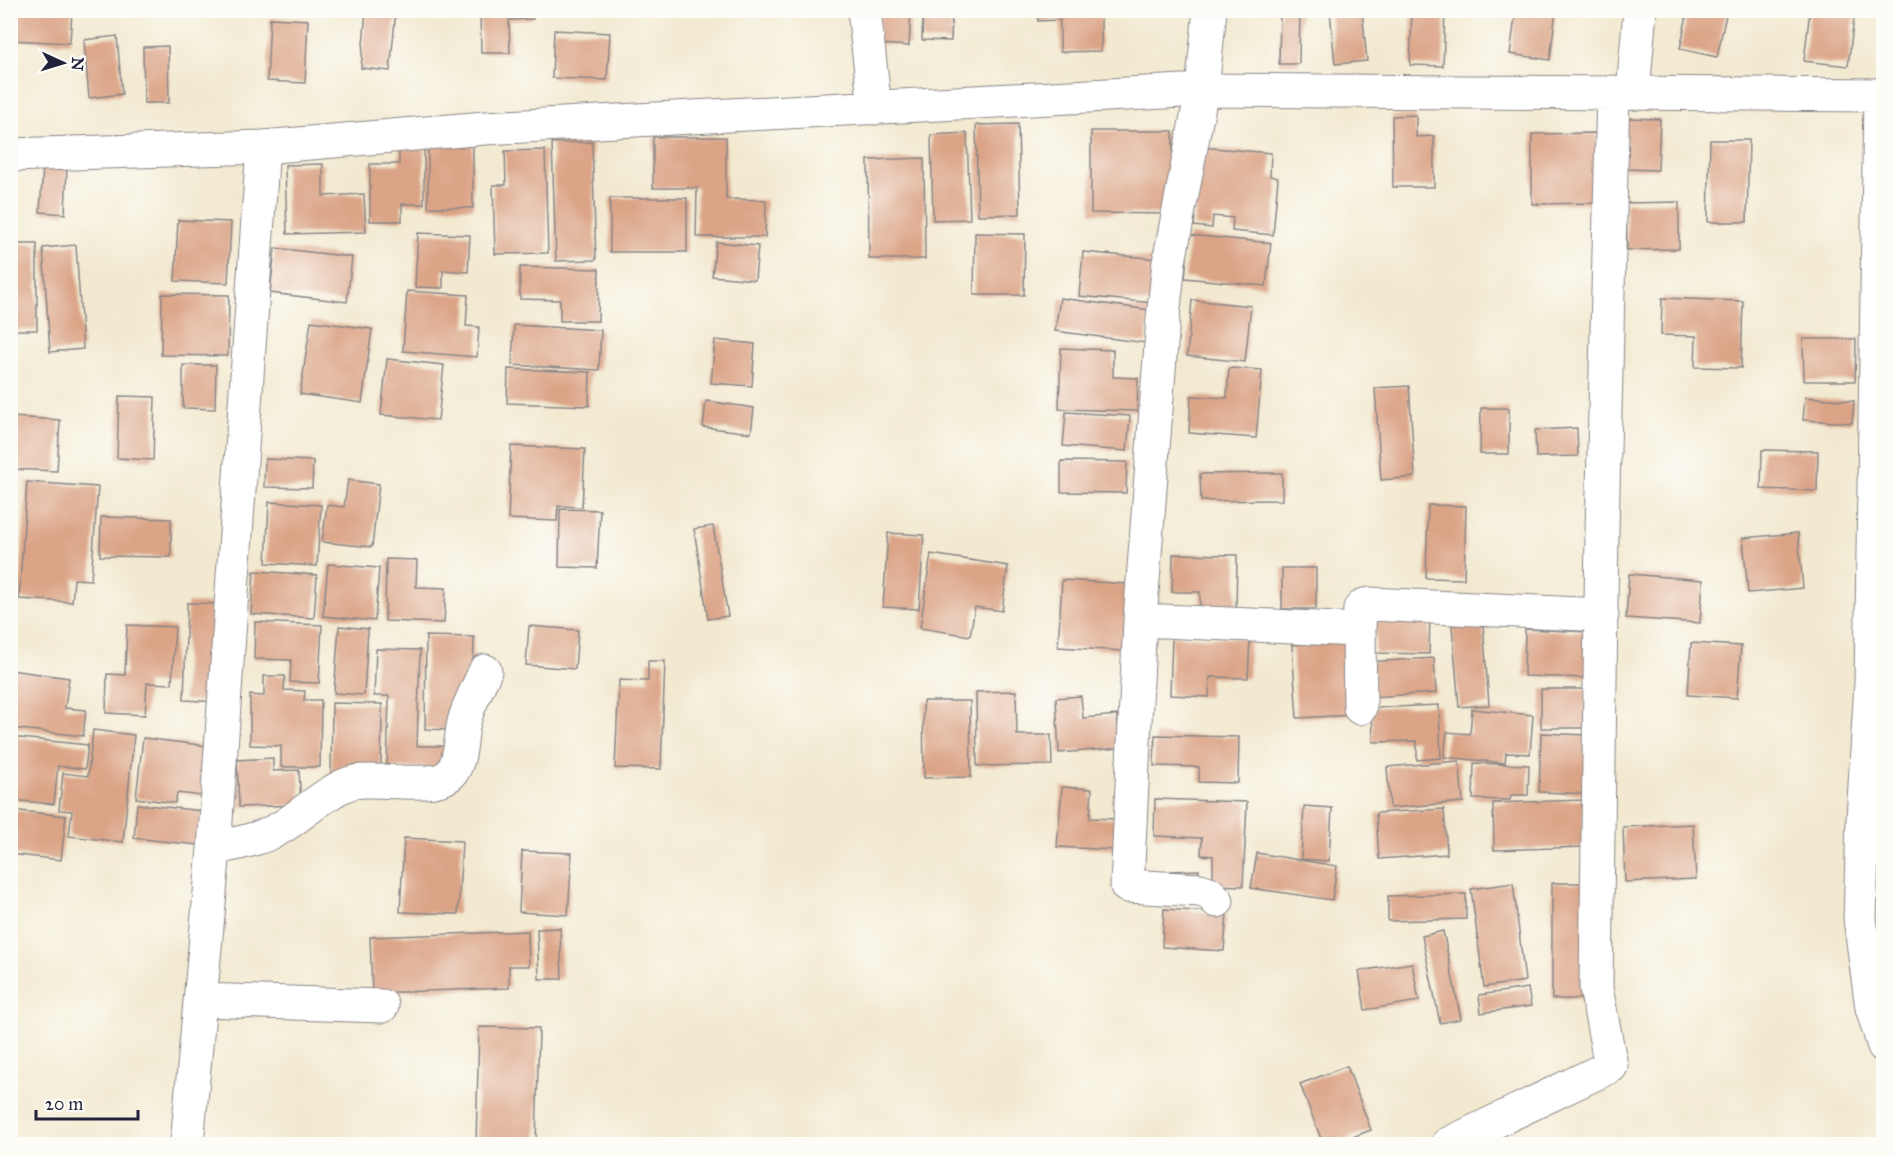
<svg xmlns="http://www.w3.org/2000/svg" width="1894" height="1155" viewBox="0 0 1894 1155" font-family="'IM FELL Great Primer',serif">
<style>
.building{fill:#dba487}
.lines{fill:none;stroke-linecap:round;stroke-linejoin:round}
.minor-casing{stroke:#8a8686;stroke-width:35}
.minor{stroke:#fff;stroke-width:33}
</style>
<rect width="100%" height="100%" fill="#fdfcf7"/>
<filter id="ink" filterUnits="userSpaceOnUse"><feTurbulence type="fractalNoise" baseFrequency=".0167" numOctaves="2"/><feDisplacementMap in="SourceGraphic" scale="12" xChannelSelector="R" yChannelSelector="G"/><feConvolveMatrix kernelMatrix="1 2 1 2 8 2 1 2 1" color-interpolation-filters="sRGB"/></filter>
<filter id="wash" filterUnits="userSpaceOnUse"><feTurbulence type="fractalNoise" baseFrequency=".008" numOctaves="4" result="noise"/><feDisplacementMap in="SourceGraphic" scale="24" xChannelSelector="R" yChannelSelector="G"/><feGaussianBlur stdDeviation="1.35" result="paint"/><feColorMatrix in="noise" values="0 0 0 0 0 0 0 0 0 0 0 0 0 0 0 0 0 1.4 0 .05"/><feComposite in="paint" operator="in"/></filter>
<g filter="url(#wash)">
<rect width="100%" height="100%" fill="#f2e9d0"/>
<g id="blocks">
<path class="building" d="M 10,10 L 72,10 L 70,43 L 10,40 Z
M 366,10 L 396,10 L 390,71 L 361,68 Z
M 480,10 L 533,10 L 533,19 L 509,20 L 510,53 L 481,53 Z
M 880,10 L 911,10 L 909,46 L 879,44 Z
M 923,10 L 952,10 L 951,41 L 922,40 Z
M 1038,10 L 1101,10 L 1101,51 L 1060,52 L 1060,20 L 1038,21 Z
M 1280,10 L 1300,10 L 1299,64 L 1279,64 Z
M 1362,10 L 1367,61 L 1335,64 L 1330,11 Z
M 1412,10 L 1445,10 L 1443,66 L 1410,65 Z
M 1516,10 L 1556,10 L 1550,60 L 1510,54 Z
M 1688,10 L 1727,10 L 1717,57 L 1680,49 Z
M 1810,10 L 1855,10 L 1848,66 L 1804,61 Z
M 270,18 L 308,20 L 305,83 L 267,81 Z
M 554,30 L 610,33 L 607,80 L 552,78 Z
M 117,36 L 122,94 L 89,98 L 84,40 Z
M 168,46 L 169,103 L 144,103 L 143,47 Z
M 1416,115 L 1416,137 L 1434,136 L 1434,187 L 1393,187 L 1392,116 Z
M 1626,118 L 1660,119 L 1658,170 L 1624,169 Z
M 1018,124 L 1020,214 L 978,215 L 976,125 Z
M 1091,131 L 1173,131 L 1172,214 L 1091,213 Z
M 967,133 L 970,219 L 933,220 L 931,135 Z
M 1597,133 L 1599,203 L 1532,204 L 1532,134 Z
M 428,136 L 473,136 L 473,208 L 428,207 Z
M 653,137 L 726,137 L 726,199 L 766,200 L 765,237 L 696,237 L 697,188 L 653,188 Z
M 1710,140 L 1749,140 L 1747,222 L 1708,222 Z
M 592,142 L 596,260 L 556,261 L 552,143 Z
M 1201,147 L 1271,153 L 1270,176 L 1278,178 L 1273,235 L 1232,231 L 1233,218 L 1213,216 L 1212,228 L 1194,226 Z
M 399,148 L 424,148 L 424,204 L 402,204 L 402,221 L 370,221 L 370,164 L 399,164 Z
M 545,150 L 548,253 L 495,254 L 493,185 L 506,185 L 505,151 Z
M 924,158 L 925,259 L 869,259 L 868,160 Z
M 323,164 L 323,196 L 364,194 L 366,232 L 287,234 L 285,165 Z
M 43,166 L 67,167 L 65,214 L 40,212 Z
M 610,198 L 687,198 L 687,252 L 610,252 Z
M 1679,202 L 1679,249 L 1627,250 L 1626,203 Z
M 178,220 L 231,222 L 228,283 L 175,281 Z
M 418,233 L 470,235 L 468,272 L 443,270 L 443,288 L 415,287 Z
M 975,233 L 1025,234 L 1024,295 L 974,295 Z
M 1189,235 L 1271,243 L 1266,286 L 1185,278 Z
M 716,242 L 758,246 L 755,280 L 712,276 Z
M 10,244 L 37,244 L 37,330 L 10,330 Z
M 76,245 L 83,349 L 50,352 L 43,248 Z
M 275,248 L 352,257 L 347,302 L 270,293 Z
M 1083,252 L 1158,259 L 1154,303 L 1079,296 Z
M 520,267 L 599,269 L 598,321 L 560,321 L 560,300 L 520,299 Z
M 407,291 L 468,295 L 466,326 L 479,327 L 477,357 L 403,351 Z
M 162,294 L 229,295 L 228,356 L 161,355 Z
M 1060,298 L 1150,310 L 1146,343 L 1055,331 Z
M 1662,298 L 1743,301 L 1741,368 L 1695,367 L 1696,336 L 1661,335 Z
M 1192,300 L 1251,306 L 1245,362 L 1187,356 Z
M 311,321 L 372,329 L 362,403 L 300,394 Z
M 514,325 L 601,330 L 599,370 L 512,365 Z
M 1803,339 L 1856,339 L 1855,381 L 1804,381 Z
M 715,340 L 755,344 L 752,386 L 711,383 Z
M 1061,348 L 1113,350 L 1113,377 L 1138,378 L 1137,411 L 1059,409 Z
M 387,359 L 444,365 L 438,420 L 381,415 Z
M 183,365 L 216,365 L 215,409 L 183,408 Z
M 1229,368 L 1262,370 L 1256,438 L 1189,433 L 1191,396 L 1227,398 Z
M 508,369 L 590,372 L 589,406 L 507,403 Z
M 1409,386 L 1415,477 L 1381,480 L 1375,388 Z
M 119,396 L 155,397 L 153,460 L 117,458 Z
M 1805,397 L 1854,401 L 1852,423 L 1803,420 Z
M 706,401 L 754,408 L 751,433 L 703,427 Z
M 1481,408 L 1509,408 L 1509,454 L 1480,454 Z
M 1066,412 L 1130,416 L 1127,451 L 1063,446 Z
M 10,417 L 60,420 L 57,471 L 10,469 Z
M 1577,428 L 1578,456 L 1536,457 L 1535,430 Z
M 511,446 L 585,449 L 582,507 L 558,506 L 557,521 L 508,519 Z
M 1762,450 L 1818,451 L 1817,491 L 1761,489 Z
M 265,459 L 313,461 L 312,488 L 264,487 Z
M 1061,461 L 1127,462 L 1126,493 L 1061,492 Z
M 1274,473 L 1282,473 L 1282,500 L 1201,501 L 1200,474 Z
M 348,480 L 379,484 L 372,547 L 322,542 L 327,505 L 344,507 Z
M 27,482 L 98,487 L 91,580 L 74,579 L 72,602 L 19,599 Z
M 269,502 L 321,505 L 317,566 L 266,563 Z
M 1428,505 L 1466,506 L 1464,579 L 1426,578 Z
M 560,509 L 600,510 L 597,568 L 559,567 Z
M 101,517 L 171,519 L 171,557 L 100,556 Z
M 713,526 L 728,616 L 708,619 L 694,529 Z
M 888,533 L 924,535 L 919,609 L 883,607 Z
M 1798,533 L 1803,588 L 1748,593 L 1743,538 Z
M 931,554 L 1008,566 L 1002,611 L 975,607 L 970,636 L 920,628 Z
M 1173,554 L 1237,555 L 1236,613 L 1200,613 L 1200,592 L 1172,592 Z
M 386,559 L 417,560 L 416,587 L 446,588 L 444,623 L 385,621 Z
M 328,564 L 379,568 L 375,621 L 323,616 Z
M 1282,568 L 1316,568 L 1316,609 L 1282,609 Z
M 254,571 L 317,575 L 314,618 L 251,614 Z
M 1629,574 L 1703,580 L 1700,623 L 1626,618 Z
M 1062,580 L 1128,584 L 1123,651 L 1058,647 Z
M 187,603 L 222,604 L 219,702 L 184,700 Z
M 1376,611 L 1430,612 L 1429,654 L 1375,653 Z
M 255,622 L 322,625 L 319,683 L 290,682 L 291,660 L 254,659 Z
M 1483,623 L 1489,705 L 1459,707 L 1452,625 Z
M 127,625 L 175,627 L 172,684 L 147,683 L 145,715 L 106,713 L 107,674 L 125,675 Z
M 339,626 L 368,629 L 364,695 L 334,693 Z
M 529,626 L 578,630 L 575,669 L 526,665 Z
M 1525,629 L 1591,632 L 1589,678 L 1524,676 Z
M 426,636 L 474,637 L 473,679 L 464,678 L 463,709 L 455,730 L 425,729 Z
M 1172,636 L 1250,639 L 1248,678 L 1210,677 L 1209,697 L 1170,695 Z
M 1349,641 L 1353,715 L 1297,718 L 1292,645 Z
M 1691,643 L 1741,646 L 1737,698 L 1688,695 Z
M 376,649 L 420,650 L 417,746 L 447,746 L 446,768 L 387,767 L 389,696 L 374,696 Z
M 1434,658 L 1436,693 L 1370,697 L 1368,662 Z
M 648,661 L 665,661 L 661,769 L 615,768 L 619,680 L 648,681 Z
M 10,670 L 69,678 L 65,708 L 86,710 L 83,736 L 10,728 Z
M 264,676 L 285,676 L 284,690 L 305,691 L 304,700 L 321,700 L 320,767 L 281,767 L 281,746 L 250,745 L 250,695 L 264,696 Z
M 1541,689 L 1586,689 L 1586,728 L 1541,728 Z
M 1016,691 L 1017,735 L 1051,735 L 1052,765 L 977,766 L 976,692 Z
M 1081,696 L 1083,718 L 1117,715 L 1120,748 L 1059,753 L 1056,698 Z
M 923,701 L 970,701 L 971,777 L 924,778 Z
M 332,703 L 382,704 L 381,774 L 331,773 Z
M 1439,705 L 1441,758 L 1417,760 L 1417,741 L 1373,742 L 1372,708 Z
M 1472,709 L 1533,715 L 1530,754 L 1506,753 L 1505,763 L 1444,757 L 1447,732 L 1470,734 Z
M 93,730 L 134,735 L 123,842 L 69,836 L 72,811 L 59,810 L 63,773 L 88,776 Z
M 1541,733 L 1585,735 L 1594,794 L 1539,792 Z
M 1155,735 L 1239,737 L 1238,783 L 1199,782 L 1199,767 L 1154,766 Z
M 10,737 L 88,745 L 85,769 L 58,766 L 54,804 L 10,800 Z
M 143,738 L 208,746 L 202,796 L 177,793 L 175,803 L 136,798 Z
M 273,758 L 273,771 L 299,770 L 301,805 L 239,807 L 237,760 Z
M 1459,761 L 1463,802 L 1390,808 L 1387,767 Z
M 1474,763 L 1529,765 L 1528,795 L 1511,795 L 1510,800 L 1473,799 Z
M 1062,787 L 1092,789 L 1090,818 L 1117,819 L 1116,850 L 1057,847 Z
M 1155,799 L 1247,802 L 1243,886 L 1213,885 L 1213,856 L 1201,855 L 1202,838 L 1154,836 Z
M 1583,800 L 1584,847 L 1494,850 L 1493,803 Z
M 137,804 L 202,811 L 198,845 L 134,838 Z
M 1304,806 L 1332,808 L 1329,861 L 1301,859 Z
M 1444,809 L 1447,854 L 1379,859 L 1376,813 Z
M 10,810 L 66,816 L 61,860 L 10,854 Z
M 1693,824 L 1696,879 L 1625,882 L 1623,827 Z
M 404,838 L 462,841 L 458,914 L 400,912 Z
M 522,851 L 572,853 L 568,915 L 519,912 Z
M 1257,853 L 1337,866 L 1332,900 L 1251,888 Z
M 1199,870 L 1200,883 L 1171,883 L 1171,871 Z
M 1513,883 L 1525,981 L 1484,987 L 1471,889 Z
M 1552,883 L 1592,883 L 1593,999 L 1552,999 Z
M 1466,894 L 1466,919 L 1388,921 L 1388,896 Z
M 1164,909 L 1227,913 L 1224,951 L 1162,947 Z
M 560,928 L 562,979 L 539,979 L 537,929 Z
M 528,931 L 529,966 L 509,966 L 509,988 L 372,993 L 370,937 Z
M 1443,931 L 1461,1019 L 1440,1023 L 1422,936 Z
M 1412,963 L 1419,1001 L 1365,1010 L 1359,971 Z
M 1528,988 L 1531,1006 L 1481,1013 L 1479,995 Z
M 479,1027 L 539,1028 L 536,1144 L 476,1144 Z
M 1347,1066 L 1371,1130 L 1334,1144 L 1323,1144 L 1300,1084 Z"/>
</g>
</g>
<g filter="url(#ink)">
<use href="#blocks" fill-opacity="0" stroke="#8a8686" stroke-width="1.5"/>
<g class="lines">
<defs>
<path id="minor" d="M 864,10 L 875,108
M 1210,10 L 1202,90 L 1169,262 L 1163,318 L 1140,620 L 1127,886 L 1200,890 L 1209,893 L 1217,901
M 1633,92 L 1640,10
M 1880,95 L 1871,682 L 1863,819 L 1860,919 L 1872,1008 L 1884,1046
M 10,155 L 263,147 L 485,128 L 1202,90 L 1884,95
M 1140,620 L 1359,630 L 1360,609 L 1364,605 L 1370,604 L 1602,615
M 1359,630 L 1360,708
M 214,849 C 236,843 260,840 280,828 C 301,816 331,787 354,782 C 376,777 439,791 452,772 C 462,758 460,738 464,722 C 468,705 478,688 485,671
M 201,1000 L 382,1006
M 187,1144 L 214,849 L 263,147
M 1448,1144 L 1611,1066 L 1596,988 L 1602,530 L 1613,92"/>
</defs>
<use href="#minor" class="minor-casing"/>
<use href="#minor" class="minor"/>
</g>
</g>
<rect width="1894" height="1155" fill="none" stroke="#fdfcf7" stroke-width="36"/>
<g transform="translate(63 63) rotate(94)" stroke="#fdfcf7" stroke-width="4.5" paint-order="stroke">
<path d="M0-4.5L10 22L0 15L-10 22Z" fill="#22223b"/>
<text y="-9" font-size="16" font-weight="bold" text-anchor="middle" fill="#22223b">N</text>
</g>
<path d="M36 1110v9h102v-9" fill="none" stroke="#22223b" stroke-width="3"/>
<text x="45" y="1110" font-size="18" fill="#22223b" stroke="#fdfcf7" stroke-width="4.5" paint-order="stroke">20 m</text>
</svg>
